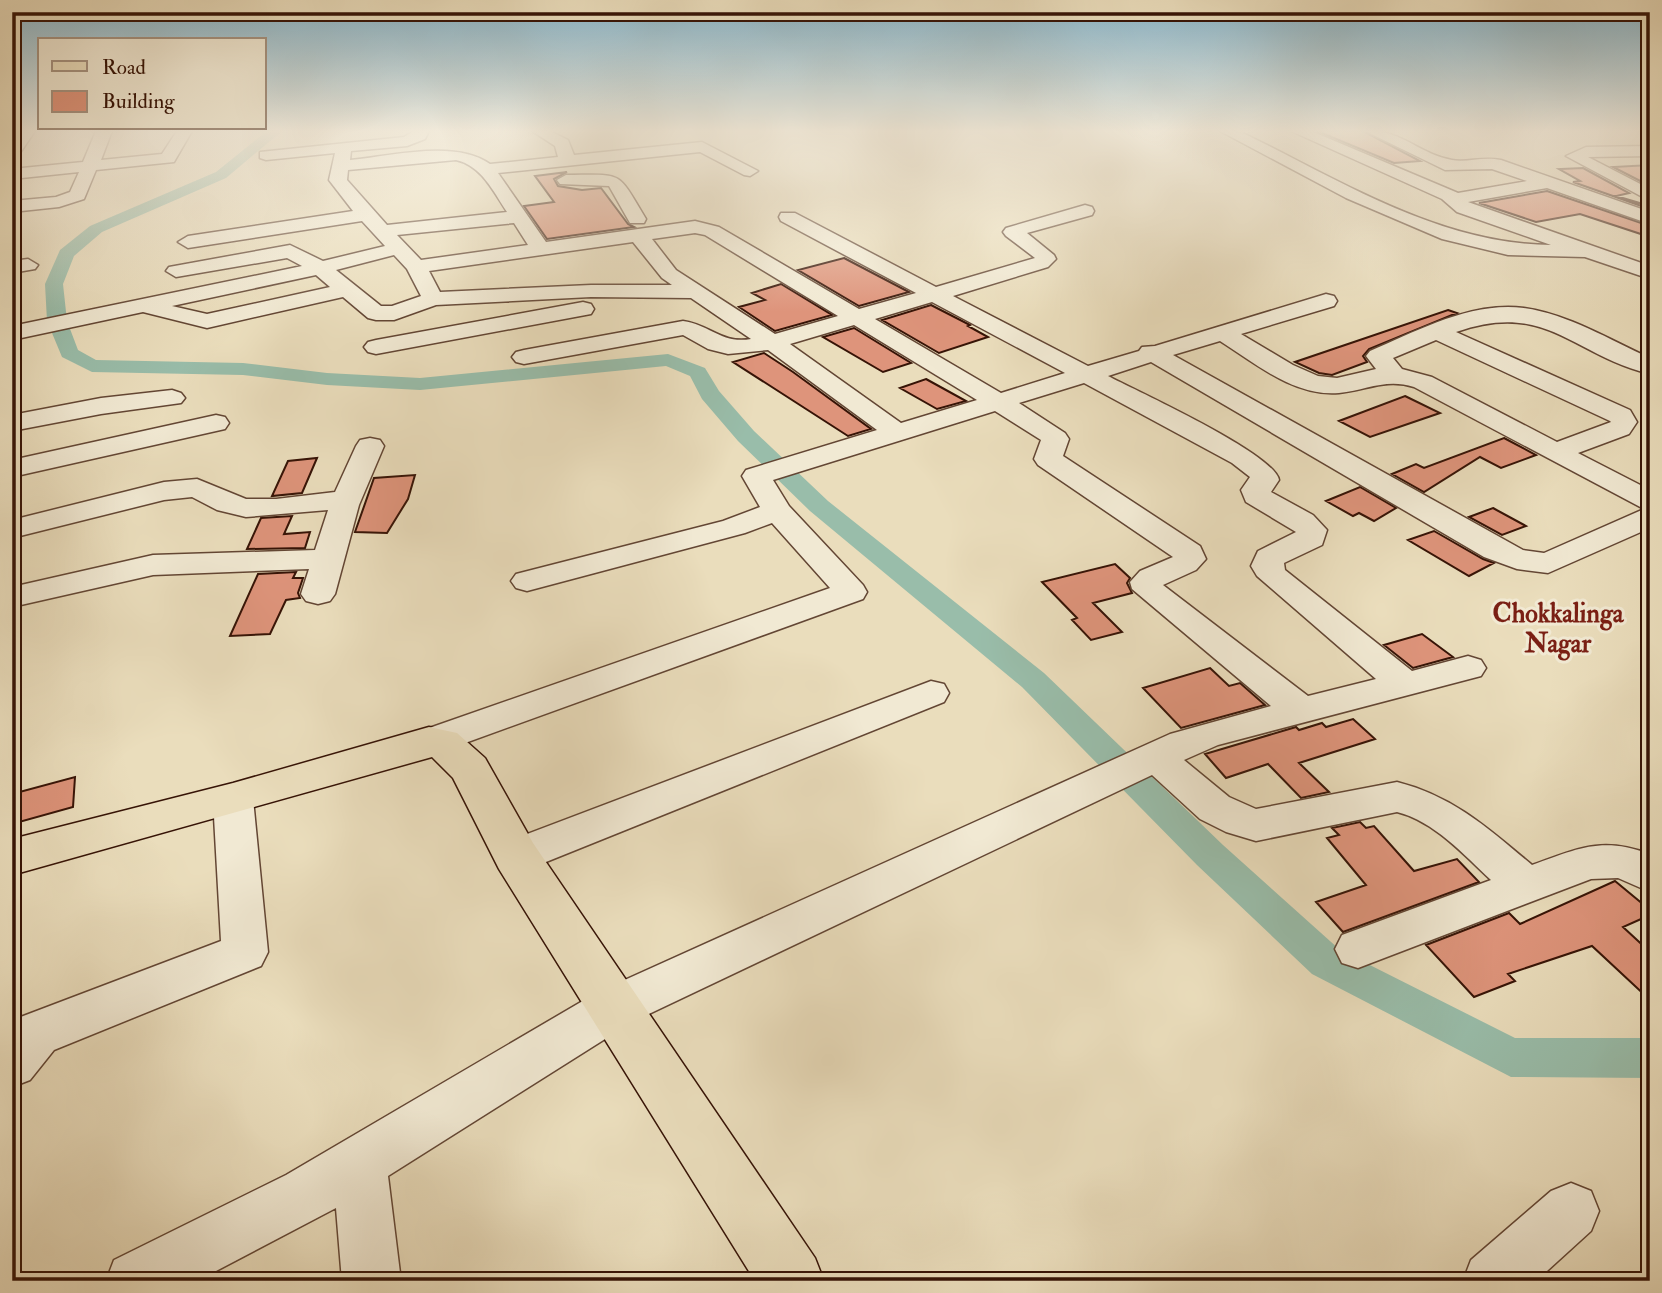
<svg xmlns="http://www.w3.org/2000/svg" width="1662" height="1293" viewBox="0 0 1662 1293" font-family="'IM FELL Double Pica',serif">
<style>
.lines{fill:none;stroke-linecap:round;stroke-linejoin:round}
.canal{fill:#99bdaa;fill-rule:evenodd}
.building{fill:#de947b;stroke:#361306;stroke-width:2}
.minor-casing{stroke:#634634;stroke-width:3}
.major-casing{stroke:#361306;stroke-width:3}
.minor{fill:#f1e9d3;fill-rule:evenodd}
.major{fill:#eaddbc;fill-rule:evenodd}
.labels{text-anchor:middle;dominant-baseline:central;stroke-width:6;stroke-linejoin:round;paint-order:stroke}
.neighbourhood-label{font-size:26px;font-weight:bold;fill:#7a1f14;stroke:#f1e9d3}
</style>
<rect width="100%" height="100%" fill="#eaddbc"/>
<filter id="stains"><feTurbulence type="fractalNoise" baseFrequency=".00286" numOctaves="4"/><feColorMatrix values="0 0 0 0 .2 0 0 0 0 .09 0 0 0 0 .02 0 0 0 .5 -.17"/></filter>
<radialGradient id="worn" r=".72"><stop offset=".6" stop-color="#630" stop-opacity="0"/><stop offset="1" stop-color="#630" stop-opacity=".3"/></radialGradient>
<g class="lines">
<path class="canal" d="M 267,131 L 282,131 L 226,178 L 102,232 L 74,256 L 63,284 L 67,321 L 78,350 L 96,360 L 243,363 L 327,373 L 420,378 L 668,354 L 705,368 L 719,391 L 754,431 L 828,501 L 1044,673 L 1223,845 L 1340,950 L 1515,1038 L 1650,1038 L 1650,1078 L 1511,1077 L 1312,974 L 1197,865 L 1022,687 L 810,511 L 738,441 L 702,399 L 690,376 L 666,366 L 420,390 L 327,385 L 243,375 L 92,372 L 62,357 L 47,321 L 45,284 L 60,250 L 90,226 L 216,172 Z"/>
</g>
<path class="building" d="M 1317,131 L 1363,131 L 1420,161 L 1394,163 Z
M 1650,165 L 1650,186 L 1613,167 Z
M 1583,168 L 1629,193 L 1616,196 L 1650,206 L 1650,209 L 1573,182 L 1580,181 L 1559,169 Z
M 567,172 L 554,179 L 558,186 L 582,190 L 601,188 L 628,224 L 634,227 L 547,239 L 524,206 L 554,202 L 535,176 Z
M 1547,191 L 1650,226 L 1650,237 L 1580,214 L 1536,222 L 1479,203 Z
M 844,258 L 909,292 L 859,306 L 798,270 Z
M 781,284 L 832,315 L 775,331 L 739,307 L 765,300 L 752,293 Z
M 931,305 L 970,325 L 968,326 L 988,337 L 939,353 L 882,320 Z
M 1448,310 L 1457,313 L 1369,349 L 1363,356 L 1367,362 L 1332,375 L 1319,373 L 1295,362 Z
M 854,328 L 911,363 L 883,372 L 823,337 Z
M 764,353 L 793,372 L 871,429 L 848,436 L 733,362 Z
M 926,379 L 966,401 L 937,409 L 900,388 Z
M 1405,396 L 1440,413 L 1370,437 L 1339,421 Z
M 1504,438 L 1536,455 L 1501,468 L 1480,457 L 1424,492 L 1392,474 L 1416,464 L 1424,468 Z
M 317,458 L 302,493 L 272,496 L 288,461 Z
M 415,475 L 408,499 L 387,533 L 355,532 L 374,478 Z
M 1360,487 L 1396,508 L 1374,521 L 1359,513 L 1353,516 L 1326,501 Z
M 1493,508 L 1526,526 L 1502,535 L 1469,517 Z
M 292,516 L 284,534 L 310,532 L 305,548 L 247,549 L 261,518 Z
M 1434,531 L 1483,559 L 1494,563 L 1469,576 L 1408,540 Z
M 1115,564 L 1130,578 L 1127,583 L 1132,593 L 1093,603 L 1122,632 L 1091,640 L 1072,620 L 1077,618 L 1042,582 Z
M 296,572 L 293,578 L 303,578 L 298,593 L 300,598 L 286,600 L 270,634 L 230,636 L 258,574 Z
M 1422,634 L 1453,657 L 1413,668 L 1384,645 Z
M 1210,668 L 1229,686 L 1240,683 L 1265,705 L 1181,728 L 1143,688 Z
M 1353,719 L 1375,739 L 1299,763 L 1329,792 L 1301,798 L 1268,764 L 1226,778 L 1205,754 L 1296,727 L 1299,730 L 1322,723 L 1326,727 Z
M 75,777 L 73,807 L 12,824 L 12,794 Z
M 1360,822 L 1366,828 L 1374,826 L 1414,871 L 1457,859 L 1479,882 L 1343,932 L 1316,902 L 1366,885 L 1327,838 L 1339,835 L 1332,828 Z
M 1615,881 L 1650,910 L 1650,915 L 1623,927 L 1650,952 L 1650,1000 L 1592,946 L 1508,974 L 1515,981 L 1474,997 L 1426,945 L 1509,913 L 1520,924 Z"/>
<g class="lines">
<defs>
<path id="minor" d="M 20,131 L 35,131 L 18,156 L 12,158 L 12,141 Z
M 96,131 L 112,131 L 101,160 L 162,154 L 177,131 L 192,131 L 174,162 L 96,170 L 84,199 L 59,207 L 12,212 L 12,201 L 56,197 L 70,192 L 79,172 L 12,179 L 12,169 L 83,162 Z
M 414,131 L 429,131 L 425,139 L 407,146 L 351,151 L 350,160 C 391,156 456,139 490,164 L 558,157 L 555,146 L 532,131 L 550,131 L 568,140 L 574,155 L 702,142 L 758,171 L 750,176 L 744,175 L 700,152 L 498,173 L 546,242 L 695,221 L 719,227 L 859,309 L 916,293 L 781,221 L 779,217 L 781,213 L 795,213 L 936,287 L 1035,258 L 1006,236 L 1003,232 L 1006,228 L 1085,205 L 1092,207 L 1094,211 L 1092,215 L 1027,233 L 1054,255 L 1056,259 L 1048,267 L 953,296 L 1088,366 L 1139,351 L 1142,347 L 1155,346 L 1326,294 L 1334,296 L 1337,301 L 1334,306 L 1241,334 L 1293,365 L 1318,376 L 1337,378 L 1376,369 L 1366,356 L 1370,351 C 1417,331 1471,301 1524,308 C 1568,314 1610,340 1650,358 L 1650,374 C 1572,355 1547,300 1456,332 L 1630,410 L 1637,422 L 1629,434 L 1578,453 L 1650,490 L 1650,528 L 1548,573 L 1517,569 L 1484,557 L 1151,362 L 1108,376 C 1137,391 1275,454 1279,480 L 1271,492 L 1313,515 L 1327,530 L 1322,545 L 1284,563 L 1285,570 L 1412,671 L 1468,656 L 1481,660 L 1486,668 L 1481,676 L 1218,745 L 1184,760 L 1229,797 L 1256,809 L 1397,782 C 1453,796 1489,829 1532,865 C 1577,849 1602,836 1649,854 L 1650,892 L 1618,878 L 1591,879 L 1358,968 L 1342,963 L 1335,949 L 1342,935 L 1491,880 C 1464,855 1434,821 1397,812 L 1256,841 L 1226,832 L 1200,819 L 1152,775 L 632,1022 L 388,1176 L 401,1281 L 342,1281 L 336,1208 L 197,1281 L 106,1281 L 114,1260 L 286,1175 L 598,992 L 1170,734 L 1271,706 L 1132,589 L 1130,582 L 1140,571 L 1173,557 L 1038,465 L 1034,459 L 1041,440 L 995,411 L 773,480 L 789,506 L 863,585 L 867,592 L 863,599 L 443,751 L 429,755 L 415,751 L 410,742 L 415,733 L 830,588 L 772,523 L 745,533 L 527,591 L 516,588 L 511,581 L 516,574 L 723,521 L 760,507 L 742,476 L 746,470 L 877,430 L 768,350 L 728,354 L 708,349 L 683,335 L 524,364 L 516,362 L 512,357 L 516,352 L 524,350 L 683,321 C 711,325 721,344 751,339 L 691,298 L 591,297 L 436,305 L 394,320 L 376,320 L 368,318 L 343,297 L 207,328 L 143,312 L 12,340 L 12,326 L 302,266 L 287,258 L 176,277 L 166,271 L 169,267 L 290,245 L 323,261 L 385,246 L 362,221 L 188,248 L 178,242 L 188,236 L 353,211 L 329,180 L 335,153 L 266,160 L 260,158 L 260,152 L 404,137 ZM 456,160 C 482,166 493,191 507,212 L 387,225 L 347,180 L 348,170 ZM 514,223 L 528,245 L 421,260 L 397,235 ZM 695,233 L 705,235 L 838,316 L 775,334 L 676,270 L 652,239 ZM 633,242 L 662,278 L 672,285 L 591,285 L 440,292 L 429,271 ZM 394,255 L 407,269 L 421,296 L 392,306 L 381,306 L 336,270 ZM 316,275 L 330,287 L 207,314 L 172,306 ZM 932,302 L 1065,373 L 1001,393 L 875,319 ZM 854,325 L 977,400 L 901,423 L 790,344 ZM 1436,340 L 1610,421 L 1611,422 L 1557,442 L 1432,377 L 1402,369 L 1393,358 ZM 1220,341 C 1255,363 1294,397 1339,393 C 1367,390 1386,378 1414,387 L 1644,509 L 1544,553 L 1523,550 L 1173,355 ZM 1084,383 L 1232,463 L 1250,477 L 1241,490 L 1246,502 L 1296,532 L 1258,551 L 1251,566 L 1257,576 L 1376,679 L 1308,696 L 1163,585 L 1196,570 L 1206,559 L 1200,546 L 1063,456 L 1069,439 L 1065,433 L 1019,403 Z
M 1220,131 L 1239,131 C 1338,179 1438,244 1551,245 L 1457,212 L 1442,199 L 1291,131 L 1311,131 L 1458,193 L 1527,181 L 1492,169 L 1445,170 L 1365,131 C 1399,128 1421,155 1452,160 C 1467,163 1482,156 1501,160 L 1650,212 L 1650,224 L 1547,188 L 1468,202 L 1650,266 L 1650,279 L 1585,257 L 1508,255 L 1442,239 L 1346,198 Z
M 1650,146 L 1650,156 L 1588,157 L 1650,189 L 1650,201 L 1566,156 L 1586,147 Z
M 566,175 C 624,175 616,169 646,219 L 644,223 L 630,223 L 609,186 L 560,184 L 557,180 Z
M 28,259 L 38,265 L 35,269 L 12,273 L 12,261 Z
M 583,302 L 591,304 L 594,309 L 591,314 L 376,354 L 368,352 L 364,347 L 368,342 L 376,340 Z
M 172,390 L 181,393 L 185,398 L 181,403 L 101,414 L 12,431 L 12,415 L 101,398 Z
M 216,415 L 225,417 L 229,423 L 225,429 L 12,477 L 12,460 Z
M 370,438 L 380,440 L 384,446 L 359,505 L 335,594 L 330,601 L 318,604 L 306,601 L 301,594 L 309,569 L 153,575 L 12,607 L 12,587 L 153,555 L 315,550 L 328,510 L 246,517 L 217,510 L 192,497 L 164,500 L 12,538 L 12,520 L 164,482 L 197,479 L 246,499 L 276,499 L 335,492 L 356,446 L 360,440 Z
M 931,681 L 944,684 L 949,693 L 944,702 L 531,868 L 516,873 L 501,868 L 495,856 L 501,844 Z
M 233,784 L 247,788 L 253,799 L 268,952 L 261,966 L 54,1050 L 30,1080 L 12,1087 L 12,1026 L 18,1018 L 221,941 L 213,799 L 219,788 Z
M 1571,1183 L 1591,1191 L 1599,1211 L 1591,1231 L 1536,1281 L 1463,1281 L 1471,1260 L 1551,1191 Z"/>
<path id="major" d="M 429,727 L 457,733 L 485,758 L 533,843 L 815,1258 L 824,1281 L 755,1281 L 499,869 L 453,778 L 432,757 L 12,875 L 12,839 L 233,783 Z"/>
</defs>
<use href="#minor" class="minor-casing"/>
<use href="#major" class="major-casing"/>
<use href="#minor" class="minor"/>
<use href="#major" class="major"/>
</g>
<linearGradient id="sky" x2="0" y2="1"><stop stop-color="#88b8cf"/><stop offset="0.42" stop-color="#f6f0e1"/><stop offset="1" stop-color="#f6f0e1" stop-opacity="0"/></linearGradient>
<rect width="1662" height="312" fill="url(#sky)"/>
<g class="labels">
<g class="neighbourhood-label">
<text x="1558" y="614">Chokkalinga<tspan x="1558" dy="30">Nagar</tspan></text>
</g>
</g>
<rect width="1662" height="1293" fill="none" stroke="#eaddbc" stroke-width="42"/>
<rect x="14" y="14" width="1634" height="1265" fill="none" stroke="#361306" stroke-width="3.5"/>
<rect x="21" y="21" width="1620" height="1251" fill="none" stroke="#361306" stroke-width="2"/>
<rect x="38" y="38" width="228" height="91" fill="#f1e9d3" stroke="#a69381" stroke-width="2"/>
<rect x="52" y="61" width="35" height="10" fill="#eaddbc" stroke="#a69381" stroke-width="2"/>
<text x="102" y="74" font-size="21" fill="#361306">Road</text>
<rect x="52" y="91" width="35" height="21" fill="#de947b" stroke="#a69381" stroke-width="2"/>
<text x="102" y="108" font-size="21" fill="#361306">Building</text>
<rect width="100%" height="100%" filter="url(#stains)"/>
<rect width="100%" height="100%" fill="url(#worn)"/>
</svg>
